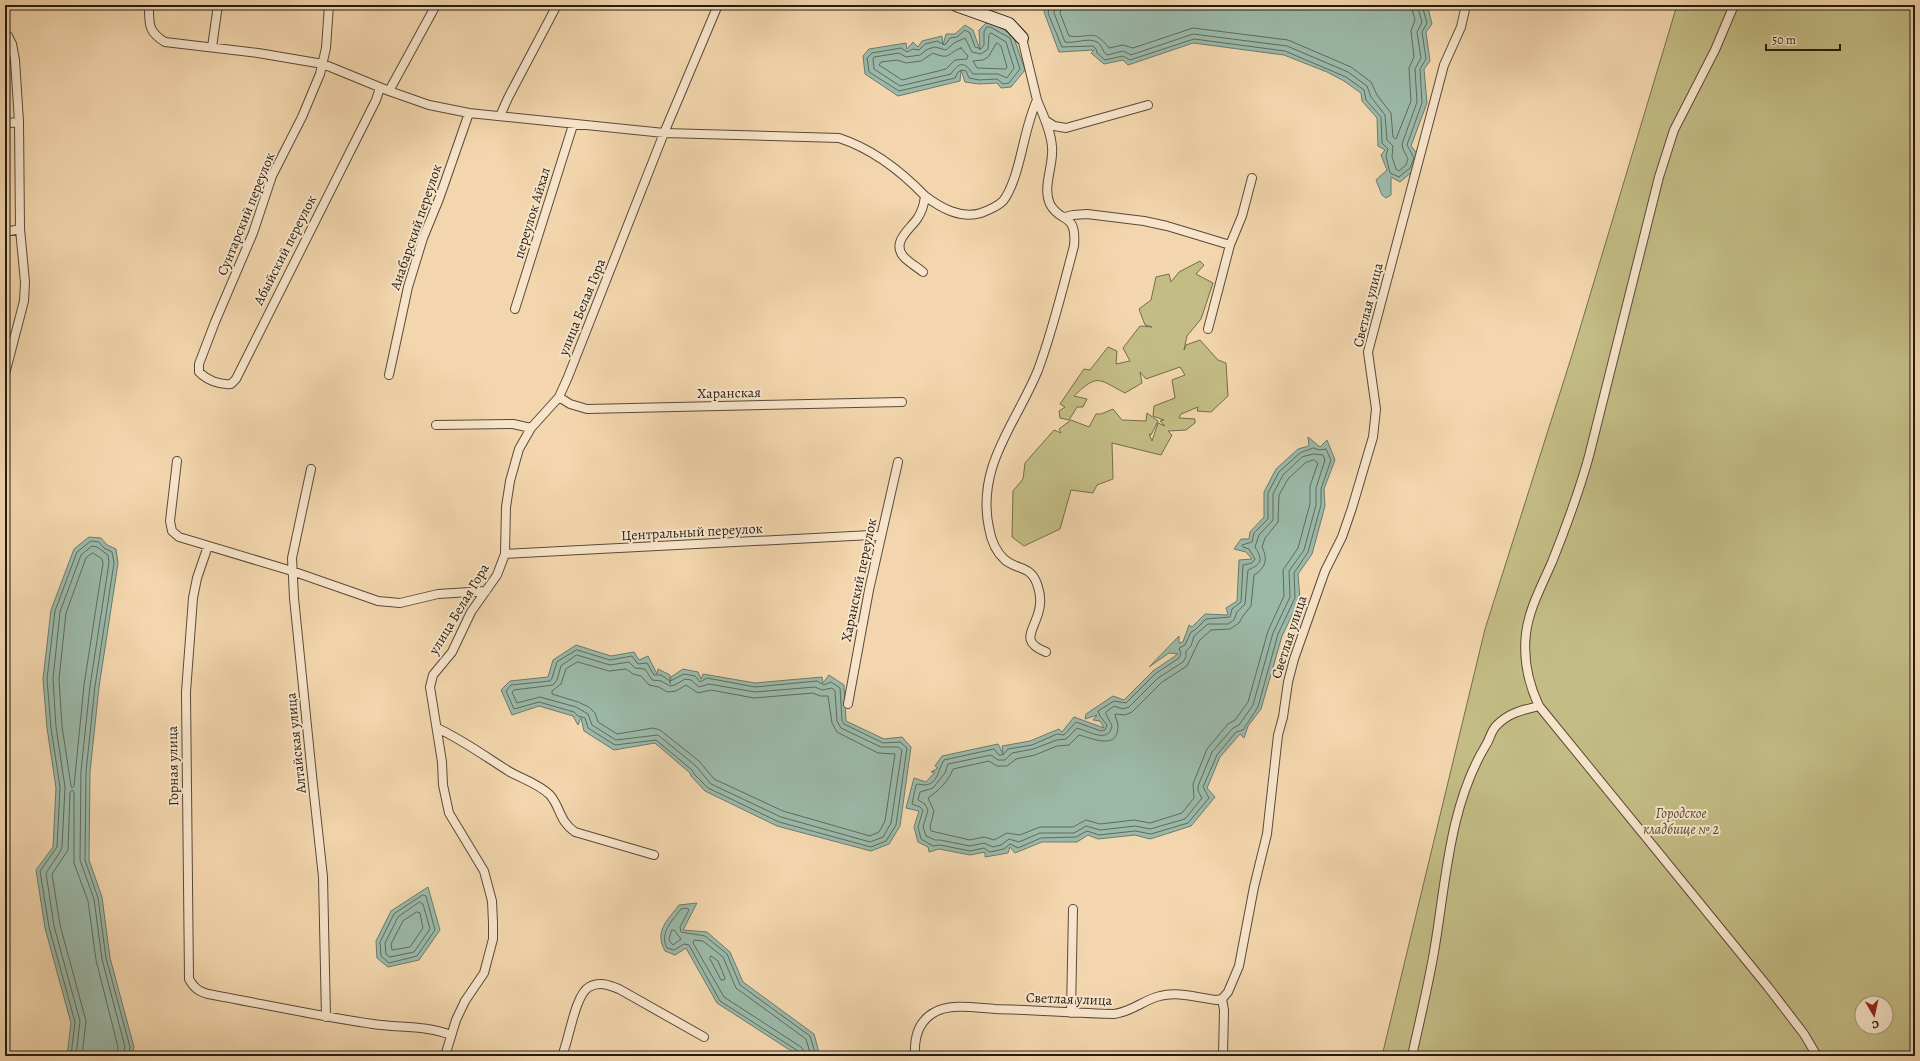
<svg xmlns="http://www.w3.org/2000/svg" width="1920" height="1061" viewBox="0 0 1920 1061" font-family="Alegreya,serif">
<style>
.green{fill:#c3bc85;stroke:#746c4c;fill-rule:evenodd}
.water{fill:#9bb9a9;stroke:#6b7a6d}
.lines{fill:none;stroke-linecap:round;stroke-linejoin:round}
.shore{stroke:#606a5e;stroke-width:1}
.street-casing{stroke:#584a39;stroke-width:10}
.secondary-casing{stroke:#241c12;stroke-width:14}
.street{stroke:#f7e4ca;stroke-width:8}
.secondary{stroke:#f7e4ca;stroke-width:12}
.labels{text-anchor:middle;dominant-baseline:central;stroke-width:4;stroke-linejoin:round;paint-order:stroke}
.street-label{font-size:14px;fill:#241c12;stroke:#f7e4ca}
.park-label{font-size:14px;font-style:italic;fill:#544c34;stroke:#f7e4ca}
</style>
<rect width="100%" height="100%" fill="#f3d6ad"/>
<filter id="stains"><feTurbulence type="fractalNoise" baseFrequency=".005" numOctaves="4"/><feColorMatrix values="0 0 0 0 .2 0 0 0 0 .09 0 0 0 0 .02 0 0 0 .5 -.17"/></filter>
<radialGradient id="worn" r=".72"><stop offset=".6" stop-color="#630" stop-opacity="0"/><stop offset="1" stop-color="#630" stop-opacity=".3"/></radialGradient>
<path class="green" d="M 1677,5 L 1915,5 L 1915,1056 L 1382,1056 L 1485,629 L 1572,355 ZM 1862,1003 L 1886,1003 L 1886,1027 L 1862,1027 Z
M 1200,261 L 1204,265 L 1196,274 L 1213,283 L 1201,319 L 1187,336 L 1184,350 L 1186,345 L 1200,340 L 1218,360 L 1226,363 L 1228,396 L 1211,412 L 1197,411 L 1198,407 L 1181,414 L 1179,418 L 1195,419 L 1195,423 L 1186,430 L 1168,431 L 1172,435 L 1161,455 L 1112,443 L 1113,479 L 1097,485 L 1093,493 L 1071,490 L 1060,529 L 1024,546 L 1012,537 L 1013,491 L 1023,479 L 1025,463 L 1054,430 L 1061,433 L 1059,429 L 1071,420 L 1089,427 L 1096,414 L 1101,414 L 1113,409 L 1122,420 L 1146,421 L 1147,413 L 1158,421 L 1151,435 L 1149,434 L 1152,441 L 1158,423 L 1165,426 L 1160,421 L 1164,420 L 1153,416 L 1154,406 L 1175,398 L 1172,380 L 1185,375 L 1180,367 L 1146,379 L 1140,372 L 1142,383 L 1125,393 C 1098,379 1098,373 1074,396 L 1087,399 L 1083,407 L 1077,407 L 1069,420 L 1060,418 L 1059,411 L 1065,407 L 1060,404 L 1084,369 L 1090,370 L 1108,347 L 1117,351 L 1116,364 L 1130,361 L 1123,348 L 1140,326 L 1152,327 L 1145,325 L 1139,309 L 1151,300 L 1156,277 L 1169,274 L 1171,282 L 1179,272 Z"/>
<path class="water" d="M 1047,5 L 1424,5 L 1428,8 L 1432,24 L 1426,32 L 1430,61 L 1424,69 L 1427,103 L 1411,146 L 1419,156 L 1413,171 L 1400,182 L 1391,177 L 1391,195 L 1386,198 L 1382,195 L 1376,180 L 1387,170 L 1381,155 L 1385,150 L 1378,146 L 1377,118 L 1362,101 L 1361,93 L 1344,81 L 1327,72 L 1284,55 L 1193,43 L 1128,65 L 1123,60 L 1104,64 L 1091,53 L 1094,50 L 1059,52 L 1044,12 Z
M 990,22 L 1013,35 L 1025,70 L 1011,87 L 1001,88 L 997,83 L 979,84 L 965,82 L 961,70 L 960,81 L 898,96 L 865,74 L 863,56 L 869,49 L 906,43 L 907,49 L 913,42 L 918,47 L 922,41 L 942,36 L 943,45 L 946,34 L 955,34 L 965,25 L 973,30 L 980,50 L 979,30 L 986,23 Z
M 1308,437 L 1320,447 L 1327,440 L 1335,460 L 1324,489 L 1325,506 L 1312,554 L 1298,574 L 1300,599 L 1282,636 L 1261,709 L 1248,726 L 1244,738 L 1240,734 L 1220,757 L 1207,788 L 1215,797 L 1191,826 L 1150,839 L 1135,835 L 1098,839 L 1088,835 L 1077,842 L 1042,842 L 1015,853 L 1010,847 L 1008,853 L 985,857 L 985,852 L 970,855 L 939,849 L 929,852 L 928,847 L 918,842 L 914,827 L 919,811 L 906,808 L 914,778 L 926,782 L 935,772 L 931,772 L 938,768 L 935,766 L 942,756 L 998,744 L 1003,754 L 1002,746 L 1030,741 L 1059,729 L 1062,732 L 1074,717 L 1104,728 L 1100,721 L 1093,720 L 1097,715 L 1085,719 L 1086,714 L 1113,696 L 1124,700 L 1153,671 L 1178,654 L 1169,653 L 1149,667 L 1179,636 L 1179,643 L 1183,642 L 1189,625 L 1192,627 L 1205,614 L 1228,615 L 1226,608 L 1237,601 L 1239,560 L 1252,559 L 1246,552 L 1234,549 L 1241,539 L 1249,539 L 1250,532 L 1264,517 L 1264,492 L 1276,469 L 1298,449 L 1309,446 Z
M 89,537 L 101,538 L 107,545 L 116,549 L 118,563 L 99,687 L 90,772 L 89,860 L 102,897 L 110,958 L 134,1047 L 132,1056 L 67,1056 L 71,1023 L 45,928 L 36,870 L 53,847 L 56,788 L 47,728 L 43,679 L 51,610 L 74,549 Z
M 576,645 L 611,656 L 634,652 L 639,660 L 648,656 L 657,674 L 658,669 L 670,675 L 670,684 L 671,677 L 683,669 L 698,672 L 701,679 L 703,674 L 755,683 L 822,677 L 823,683 L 829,675 L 844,685 L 846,721 L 884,739 L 902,737 L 911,747 L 900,826 L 889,844 L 871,851 L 777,826 L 705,791 L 691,776 L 690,773 L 655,743 L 614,750 L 584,731 L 581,718 L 578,725 L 573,716 L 539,706 L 512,715 L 501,690 L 510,681 L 548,677 L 553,660 Z
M 428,887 L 440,930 L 419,960 L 388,967 L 377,958 L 376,941 L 391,911 Z
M 697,903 L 683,930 L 707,932 L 730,952 L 743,982 L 814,1034 L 820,1056 L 799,1056 L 717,1003 L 686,948 L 675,955 L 665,951 C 654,931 667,921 679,905 Z"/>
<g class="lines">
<path class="shore" d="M 1050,5 L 1048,13 L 1062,47 L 1093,46 L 1096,49 L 1097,53 L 1105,60 L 1123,56 L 1130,60 L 1194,39 L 1285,51 L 1346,77 L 1364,90 L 1366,100 L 1381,117 L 1382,143 L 1388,149 L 1386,156 L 1390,173 L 1399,177 L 1410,168 L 1414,158 L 1407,145 L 1422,103 L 1420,69 L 1426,59 L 1422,32 L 1427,23 L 1422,5
M 1055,5 L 1054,13 L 1065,42 C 1074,44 1089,37 1097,42 C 1102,45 1102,51 1107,55 L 1123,51 L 1131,55 L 1193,34 L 1287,46 L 1348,72 L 1367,86 L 1371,97 L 1385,115 L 1387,140 L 1393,146 L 1392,157 L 1396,169 L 1399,171 L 1406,165 L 1408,159 L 1403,149 L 1402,144 L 1417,102 L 1415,69 L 1421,58 L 1417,32 L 1422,22 L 1417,5
M 1062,5 L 1060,13 L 1069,36 C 1092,39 1092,27 1109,48 L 1123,45 L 1133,48 L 1193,28 L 1288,40 L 1351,67 L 1371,82 L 1377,95 L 1391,113 L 1393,137 L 1396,139 L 1411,101 L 1409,68 L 1414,57 L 1411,31 L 1415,20 L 1411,5
M 987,27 L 990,27 L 1010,38 L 1020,69 L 1009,83 L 1003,84 L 997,79 L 979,80 L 969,78 L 966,71 L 962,70 L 958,72 L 955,78 L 899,91 L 869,72 L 867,58 L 872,53 L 901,48 L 907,52 L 913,49 L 919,50 L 925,44 L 937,41 L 945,45 L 950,38 L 957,37 L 965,30 L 970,33 L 975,47 L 981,49 L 984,45 L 984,32 Z
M 991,33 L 1006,42 L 1014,68 L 1007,78 L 998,74 L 973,74 C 965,62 959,61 951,74 L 900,86 L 874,69 L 873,59 L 874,57 L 899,53 L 906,57 L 920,55 L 928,49 L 935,47 L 946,50 L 954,43 L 965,38 L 972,52 L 981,54 L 988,49 L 989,35 Z
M 997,43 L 1001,46 L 1007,67 L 1006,69 L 977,68 L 973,61 L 983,60 L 988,57 Z
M 961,48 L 968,56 L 967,59 L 955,60 L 946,69 L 902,80 L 879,65 L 881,62 L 897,60 L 906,63 L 921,61 L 933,53 C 951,61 948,52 961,48 Z
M 1314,448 L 1319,450 L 1326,449 L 1331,460 L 1321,489 L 1321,505 L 1308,552 L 1294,573 L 1295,598 L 1278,634 L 1258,707 L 1243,730 L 1236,732 L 1217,755 L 1203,787 L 1209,798 L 1188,823 L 1151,834 L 1135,831 L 1099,835 L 1087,831 L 1076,837 L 1041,838 L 1018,848 L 1010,844 L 1004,849 L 990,852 L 984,848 L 970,851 L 940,845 L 933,846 L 921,839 L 918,827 L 923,810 L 920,807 L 912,804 L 916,785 L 918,784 C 938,789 937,771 944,760 L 994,749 L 999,755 L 1003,755 L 1008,749 L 1032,745 L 1057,734 L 1064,735 L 1076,722 L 1101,731 L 1105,730 L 1107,725 L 1100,716 L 1098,711 L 1114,701 L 1126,703 L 1155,674 L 1179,658 L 1181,654 L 1179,648 L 1185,645 L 1191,632 L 1195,630 L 1206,619 L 1230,617 L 1232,609 L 1241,602 L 1243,565 L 1252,563 L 1255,559 L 1249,549 L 1243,547 L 1242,545 L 1252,542 L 1254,533 L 1268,519 L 1268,493 L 1279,472 L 1300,453 Z
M 1314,454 L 1323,455 L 1325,460 L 1316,488 L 1316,505 L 1304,550 L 1289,571 L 1290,597 L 1273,633 L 1253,705 L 1239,725 L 1233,728 L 1212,752 L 1198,786 L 1198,791 L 1202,798 L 1185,819 L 1150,829 L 1135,826 L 1100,830 L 1086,826 L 1074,833 L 1040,833 L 1019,842 L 1009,839 L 1001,845 L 993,847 L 984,843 L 970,846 L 940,840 L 935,840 L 926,836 L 923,827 L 928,810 L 925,804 L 918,800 L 920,792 L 933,788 L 945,773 L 948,764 L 991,755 L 998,760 L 1005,760 L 1012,753 L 1033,749 L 1057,740 L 1066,739 L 1077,728 C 1088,731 1109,744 1112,726 L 1106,714 L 1106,712 L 1114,706 L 1123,709 L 1129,707 L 1158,678 L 1183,662 L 1186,657 L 1186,651 L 1191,646 L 1194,636 L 1208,624 L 1228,624 L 1234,620 L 1237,612 L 1245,604 L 1248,570 C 1262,564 1263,560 1255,547 L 1259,535 L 1273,520 L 1273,494 L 1283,475 L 1302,457 Z
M 1314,460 L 1318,463 L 1310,486 L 1310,504 L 1298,548 L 1283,570 L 1284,596 L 1268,631 L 1248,702 L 1235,720 L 1228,724 L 1207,749 L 1193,784 L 1194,798 L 1182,813 L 1150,823 L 1134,820 L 1100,824 L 1086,820 L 1073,827 L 1040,827 L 1020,835 L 1007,833 L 994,840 L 984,837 L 970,840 L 931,831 L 930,827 L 934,811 L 928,798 C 939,790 948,782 953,769 L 989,761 L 997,766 L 1007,766 L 1016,759 L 1035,755 L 1057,746 L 1069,745 L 1079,735 C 1092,738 1118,751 1118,726 C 1118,722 1115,718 1115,714 L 1125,715 L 1132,712 L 1162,682 L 1187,666 L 1199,641 L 1211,630 L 1230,629 L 1239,623 L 1243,616 L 1251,606 L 1254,575 C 1266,568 1268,559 1262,547 L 1265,538 L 1278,522 L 1279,495 L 1288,479 L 1305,463 Z
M 93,553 L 102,559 L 103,563 L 84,685 L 74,786 L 72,788 L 71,786 L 62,726 L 59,679 L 66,613 L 86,558 Z
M 577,650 L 610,660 L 632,656 L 638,664 L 647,663 L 654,675 L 661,675 L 670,681 L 684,674 L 695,676 L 700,682 L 707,678 L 755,687 L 817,681 L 824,685 L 831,682 L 840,688 L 842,721 L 844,724 L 883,743 L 900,742 L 907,748 L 896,825 L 886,841 L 871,847 L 779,822 L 708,788 L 695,775 L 692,770 L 656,740 L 615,745 L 588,728 L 585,718 L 578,716 L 574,712 L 539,702 L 514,709 L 506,691 L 511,685 L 550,681 L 552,678 L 557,662 Z
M 577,655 L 610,665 L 629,662 L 635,668 L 645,669 L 652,680 L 661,681 L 670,686 L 675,685 L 685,679 L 691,680 L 699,687 L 709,684 L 755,692 L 815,687 L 822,690 L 832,688 L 835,691 L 837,721 L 841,728 L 881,747 L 898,747 L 902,750 L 891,823 L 883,837 L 870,842 L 781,817 L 711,784 L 696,766 L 658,735 L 616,740 L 592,725 L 588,714 L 576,707 L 540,697 L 517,703 L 512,692 L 514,690 L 553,685 L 557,680 L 561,666 Z
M 578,662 L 609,671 L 626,669 L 633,674 L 641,676 L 649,685 L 659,687 L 667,692 L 676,691 L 686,685 L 698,693 L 711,690 L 754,698 L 813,693 L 820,696 L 828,696 L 832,723 L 837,732 L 878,753 L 895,754 L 885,821 L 879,832 L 870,836 L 783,811 L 714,779 L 699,761 L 660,730 L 653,728 L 617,734 L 598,722 L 595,713 L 589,707 L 578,702 L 552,694 L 552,691 L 561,684 L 566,669 Z
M 423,895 L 426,896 L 435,930 L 417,956 L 389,963 L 381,956 L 380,942 L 394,914 Z
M 420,902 L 423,904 L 430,929 L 414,952 L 390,957 L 386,954 L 385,943 L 398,917 Z
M 417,912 L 420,913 L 423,928 L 410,947 L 392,950 L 391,944 L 403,921 Z
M 672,930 L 674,930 L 681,939 L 673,945 L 669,940 Z
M 711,956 L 718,961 L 725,978 L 724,980 L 721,980 L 710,959 Z
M 71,1056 L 75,1022 L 49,927 L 40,871 L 57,847 L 60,787 L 51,728 L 47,679 L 55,611 L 77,552 L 91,541 L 99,542 L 104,548 L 112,552 L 114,563 L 95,686 L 86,772 L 85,860 L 98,898 L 106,958 L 130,1047 L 128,1056
M 76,1056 L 80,1021 L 54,926 L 46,873 L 60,852 L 62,847 L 65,787 L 56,727 L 53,679 L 60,612 L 81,555 L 92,546 L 97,547 L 108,555 L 109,563 L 90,686 L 81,771 L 80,860 L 94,899 L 102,959 L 125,1047 L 123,1056
M 82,1056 L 86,1021 L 60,925 L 52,874 L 68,850 L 70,792 L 72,790 L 74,792 L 74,863 L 88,901 L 96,960 L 118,1047 L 117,1056
M 800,1056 L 798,1051 L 720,1001 L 689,945 L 684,944 L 674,950 L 667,948 C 659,933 672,921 681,909 L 687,908 L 689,910 L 680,927 L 681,932 L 705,936 L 727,954 L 740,985 L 810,1036 L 816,1056
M 805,1056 L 804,1051 L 801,1047 L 724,997 L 693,943 L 694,940 L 703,941 L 723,957 L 736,988 L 806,1039 L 811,1056"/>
<defs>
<path id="street" d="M 149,5 C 149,24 148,32 165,42 L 258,53 L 323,64 L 389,91 L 429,105 L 469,113 L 664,133 L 839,138 C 873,149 900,170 925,196 C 924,205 922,212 917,219 C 909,230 892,242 903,256 C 908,262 917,267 923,272
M 329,5 L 326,48 L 320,74 L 302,117 L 272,176 L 253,233 L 215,322 L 199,364 L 199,372 C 207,380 219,385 231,384 L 236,379 L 376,100 L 380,88
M 1734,5 L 1715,50 L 1674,130 L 1659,177 L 1589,456 C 1579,492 1566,527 1552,562 C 1542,585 1529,609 1526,633 C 1523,659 1528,683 1539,706 L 1768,987 L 1804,1034 L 1817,1056
M 5,36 L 8,36 L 12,44 L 15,60 L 19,122 L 20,229 L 25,282 L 24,301 L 5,374
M 212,47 L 218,5
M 389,91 L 436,5
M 1037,100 C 1043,115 1051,131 1052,147 C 1054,165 1042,187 1050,204 C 1060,224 1077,211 1074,246 C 1063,287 1053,330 1038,370 C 1016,424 976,466 989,528 C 991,540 996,552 1005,560 C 1019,571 1032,565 1038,587 C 1041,596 1041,605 1038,614 C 1032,633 1021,642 1046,652
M 500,116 L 508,98 L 557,5
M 1045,120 L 1054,126 L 1066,128 L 1148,105
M 5,123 L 19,122
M 925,196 C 941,208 960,219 981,213 C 989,210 997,207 1003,201 C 1008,195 1012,185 1015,176 C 1023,152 1026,124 1037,100 L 1022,38
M 1065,217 L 1073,215 L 1087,214 L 1144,221 L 1167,226 L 1230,245 L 1242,216 L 1252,178
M 5,232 L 20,229
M 515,309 L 573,125
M 1208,329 L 1230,245
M 389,375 L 408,287 L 423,238 L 439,199 L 469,113
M 559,397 L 570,404 L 587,409 L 902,402
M 436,425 L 513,424 L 531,428
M 177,461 L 170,521 L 172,531 L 179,537 L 292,571 L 378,601 L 400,603 L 438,594 L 486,591
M 311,469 L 292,558 L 294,598 L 313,785 L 323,877 L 326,1017
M 208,546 L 197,578 L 193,598 L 186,692 L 189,979 C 194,988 198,991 208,994 C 263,1004 317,1016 373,1024 C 399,1028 426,1025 451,1035
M 505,554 L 871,535 L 880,537
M 848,704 L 869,590 L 898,462
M 437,728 C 463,740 486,757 510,772 C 523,779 539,784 550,795 C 561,808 559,821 575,832 L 654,855
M 1222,999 L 1224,1010 L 1223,1056
M 1071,1013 L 1073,909
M 445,1056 L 456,1020 L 465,1001 L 484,973 L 493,939 L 493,923 L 492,901 L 484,871 L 449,813 L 443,785 L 442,762 L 430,687 L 433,675 L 452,652 L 471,612 L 497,575 L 505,554 L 506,507 L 510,481 L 519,449 L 531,428 L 559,397 L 568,377 L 664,133 L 718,5
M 562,1056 C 569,1040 575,995 589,987 C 599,981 609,985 619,989 L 704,1037
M 915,1056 C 914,1039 918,1021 935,1012 C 951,1003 977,1008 995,1009 C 1035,1010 1074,1013 1114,1014 C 1134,1011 1143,1000 1160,996 C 1177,991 1199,998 1216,1000 L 1222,999 L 1228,992 L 1239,966 L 1254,887 L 1267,834 L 1278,735 L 1283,717 L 1288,682 L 1294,659 L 1325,571 L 1342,537 L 1352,508 L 1373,437 L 1376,409 L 1368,352 L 1444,65 L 1461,27 L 1466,5
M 1412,1056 C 1420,1019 1429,983 1435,946 C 1446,879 1450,804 1486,745 C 1490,739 1491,731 1496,726 C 1508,713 1522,710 1539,706"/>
<path id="secondary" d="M 956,5 L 1009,24 L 1022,38"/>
</defs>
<use href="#street" class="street-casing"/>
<use href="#secondary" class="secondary-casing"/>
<use href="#street" class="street"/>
<use href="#secondary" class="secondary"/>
</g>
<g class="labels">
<g class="street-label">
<text transform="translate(532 213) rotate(-73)">переулок Айхал</text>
<text transform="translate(246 214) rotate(-68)">Сунтарский переулок</text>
<text transform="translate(416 227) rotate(-71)">Анабарский переулок</text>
<text transform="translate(285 250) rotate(-63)">Абыйский переулок</text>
<text transform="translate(1368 305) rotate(-76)">Светлая улица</text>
<text transform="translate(582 307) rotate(-68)">улица Белая Гора</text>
<text transform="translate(729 393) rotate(-1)">Харанская</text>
<text transform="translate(692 532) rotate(-3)">Центральный переулок</text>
<text transform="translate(859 580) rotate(-78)">Харанский переулок</text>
<text transform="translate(459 609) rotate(-59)">улица Белая Гора</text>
<text transform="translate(1289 637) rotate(-72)">Светлая улица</text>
<text transform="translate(296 743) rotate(-96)">Алтайская улица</text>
<text transform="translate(173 766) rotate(-91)">Горная улица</text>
<text transform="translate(1069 999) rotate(2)">Светлая улица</text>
</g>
<g class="park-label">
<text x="1681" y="813">Городское<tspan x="1681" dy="16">кладбище № 2</tspan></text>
</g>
</g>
<rect width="1920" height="1061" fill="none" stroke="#f3d6ad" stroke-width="20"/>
<rect x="6" y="6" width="1908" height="1049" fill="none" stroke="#241c12" stroke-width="2"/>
<rect x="10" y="10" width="1900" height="1041" fill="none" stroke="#241c12"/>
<g transform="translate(1874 1015) rotate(171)"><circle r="19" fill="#f7e4ca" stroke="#a39480"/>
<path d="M0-3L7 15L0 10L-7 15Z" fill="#8f2418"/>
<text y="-6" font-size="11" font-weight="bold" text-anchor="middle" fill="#241c12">С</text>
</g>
<path d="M1766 44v6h74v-6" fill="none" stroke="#241c12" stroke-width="2"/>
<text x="1772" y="44" font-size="12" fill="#241c12" stroke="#f7e4ca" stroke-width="3" paint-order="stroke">50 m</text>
<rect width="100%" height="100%" filter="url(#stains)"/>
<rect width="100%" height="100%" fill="url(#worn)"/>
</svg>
